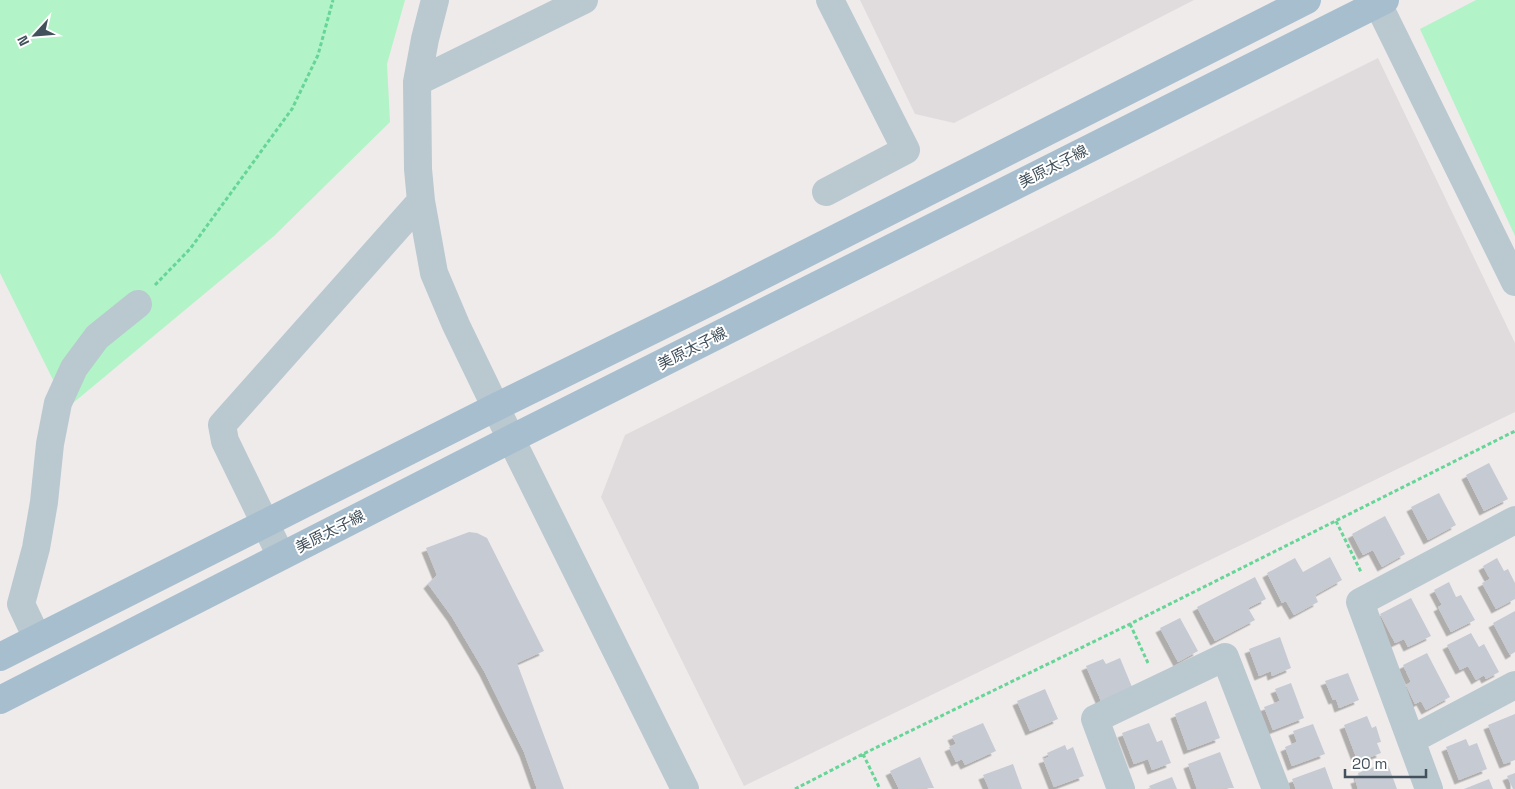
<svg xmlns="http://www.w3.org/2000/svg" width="1515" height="789" viewBox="0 0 1515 789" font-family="'Space Grotesk','Noto Sans JP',sans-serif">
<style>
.education{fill:#e0dcdd}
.green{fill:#b2f3c7}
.building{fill:#c6cad2;filter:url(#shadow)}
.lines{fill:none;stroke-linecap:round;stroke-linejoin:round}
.path{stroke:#67d597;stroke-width:3;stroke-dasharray:4 2.5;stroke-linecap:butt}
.minor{stroke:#bac8d0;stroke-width:28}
.major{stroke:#a7becf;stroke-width:28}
.labels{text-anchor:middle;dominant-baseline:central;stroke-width:4;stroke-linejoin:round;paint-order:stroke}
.street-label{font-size:15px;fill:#42515b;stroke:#fff}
</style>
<defs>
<filter id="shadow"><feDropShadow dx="-4.5" dy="4.5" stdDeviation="0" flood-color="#0004"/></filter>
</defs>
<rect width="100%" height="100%" fill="#efebeb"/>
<path class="education" d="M 860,0 L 1194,0 L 954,123 L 915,114 Z
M 1378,58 L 1515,343 L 1515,412 L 744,786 L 601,497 L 625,435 Z"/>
<path class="green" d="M 0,0 L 405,0 L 387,64 L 390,122 L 274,236 L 67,408 L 0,273 Z
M 1476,0 L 1515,0 L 1515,236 L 1420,29 Z"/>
<path class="building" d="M 1489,463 L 1508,499 L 1484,511 L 1466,475 Z
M 1439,493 L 1456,525 L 1428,540 L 1411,507 Z
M 1385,516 L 1405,554 L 1382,567 L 1373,550 L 1363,555 L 1352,534 Z
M 469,532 L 477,533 L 487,538 L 544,651 L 517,663 L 564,789 L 537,789 L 524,752 L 484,671 L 452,617 L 428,584 L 437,575 L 426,548 Z
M 1330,557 L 1342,580 L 1315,595 L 1318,602 L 1294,615 L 1286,601 L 1282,603 L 1267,573 L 1295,558 L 1303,572 Z
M 1497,558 L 1504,571 L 1508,569 L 1515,583 L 1515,599 L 1496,609 L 1482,583 L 1490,579 L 1483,566 Z
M 1255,577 L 1266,599 L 1248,608 L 1255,620 L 1215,641 L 1197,607 Z
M 1449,582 L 1456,597 L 1461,595 L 1475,620 L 1451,632 L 1438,607 L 1442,605 L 1434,590 Z
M 1411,598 L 1431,636 L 1408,647 L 1404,639 L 1395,643 L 1380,614 Z
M 1515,611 L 1515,652 L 1510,655 L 1493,623 Z
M 1180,618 L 1198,651 L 1178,662 L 1160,628 Z
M 1471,633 L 1479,647 L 1484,644 L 1499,672 L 1486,679 L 1484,675 L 1476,680 L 1468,666 L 1460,670 L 1447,645 Z
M 1280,637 L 1291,668 L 1272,676 L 1271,671 L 1259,676 L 1249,649 Z
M 1427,653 L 1450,697 L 1426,710 L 1421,701 L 1415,704 L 1406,685 L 1411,682 L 1403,665 Z
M 1120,658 L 1132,687 L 1101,701 L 1086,666 L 1103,659 L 1106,664 Z
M 1348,673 L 1359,700 L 1339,708 L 1336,699 L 1333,700 L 1325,681 Z
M 1291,683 L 1304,718 L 1273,730 L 1264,707 L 1280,701 L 1275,689 Z
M 1045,689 L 1058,719 L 1030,731 L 1017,701 Z
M 1206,701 L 1220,738 L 1188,750 L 1175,714 Z
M 1515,714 L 1515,760 L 1504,764 L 1488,725 Z
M 1367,716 L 1372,728 L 1376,726 L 1381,742 L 1377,743 L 1381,753 L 1358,762 L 1344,725 Z
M 983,723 L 996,751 L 965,765 L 962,759 L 956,762 L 949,747 L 956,744 L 952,736 Z
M 1149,723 L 1157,742 L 1162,740 L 1171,763 L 1152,770 L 1148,759 L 1134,764 L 1122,733 Z
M 1313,724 L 1325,754 L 1292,766 L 1285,747 L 1297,742 L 1293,731 Z
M 1466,739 L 1469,746 L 1477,743 L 1487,769 L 1459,780 L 1446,747 Z
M 1065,745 L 1067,750 L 1073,747 L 1084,776 L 1054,787 L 1043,759 L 1049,757 L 1047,753 Z
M 1220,752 L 1234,788 L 1197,789 L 1188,764 Z
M 920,757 L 934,788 L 899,789 L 890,771 Z
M 1387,762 L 1397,789 L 1358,789 L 1355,779 L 1359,778 L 1358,773 Z
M 1013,764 L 1022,789 L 989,789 L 983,775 Z
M 1325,767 L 1333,789 L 1296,789 L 1292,779 Z
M 1515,773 L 1515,789 L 1513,789 L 1507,776 Z
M 1172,777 L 1177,789 L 1151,789 L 1149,786 Z
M 1489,779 L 1493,789 L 1464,789 Z"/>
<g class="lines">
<path class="path" d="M 155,285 L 190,249 L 292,109 L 318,55 L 333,0
M 1336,521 L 1361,572
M 1130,624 L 1148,663
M 863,754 L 880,789
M 795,789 L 863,754 L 1130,624 L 1515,431"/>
<path class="minor" d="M 435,0 L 425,39 L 417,82 L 418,169 L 421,201 L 434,273 L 456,325 L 511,439 L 685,789
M 1378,4 L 1515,282
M 417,82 L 584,0
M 826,192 L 906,150 L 830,0
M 281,556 L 225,441 L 222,425 L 421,201
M 37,638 L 21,604 L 36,548 L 44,502 L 50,444 L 58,403 L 74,368 L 97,337 L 138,304
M 1411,740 L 1515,685
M 1121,789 L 1095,719 L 1225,657 L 1276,789
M 1429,789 L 1360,602 L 1515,520"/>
<path class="major" d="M 0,657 L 496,407 L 720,297 L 1307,0
M 0,700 L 511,439 L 1385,0"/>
</g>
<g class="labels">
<g class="street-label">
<text transform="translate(1053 166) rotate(-27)">美原太子線</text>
<text transform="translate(692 348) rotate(-27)">美原太子線</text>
<text transform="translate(330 531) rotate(-27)">美原太子線</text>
</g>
</g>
<g transform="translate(35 35) rotate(244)" stroke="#ffffff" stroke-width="4" paint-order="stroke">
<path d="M0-4L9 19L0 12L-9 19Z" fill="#42515b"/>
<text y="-8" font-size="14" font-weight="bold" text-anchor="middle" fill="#42515b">N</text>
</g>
<path d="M1345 769v8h81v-8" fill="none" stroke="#42515b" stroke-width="2.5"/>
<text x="1352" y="769" font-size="15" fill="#42515b" stroke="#ffffff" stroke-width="4" paint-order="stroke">20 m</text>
</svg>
